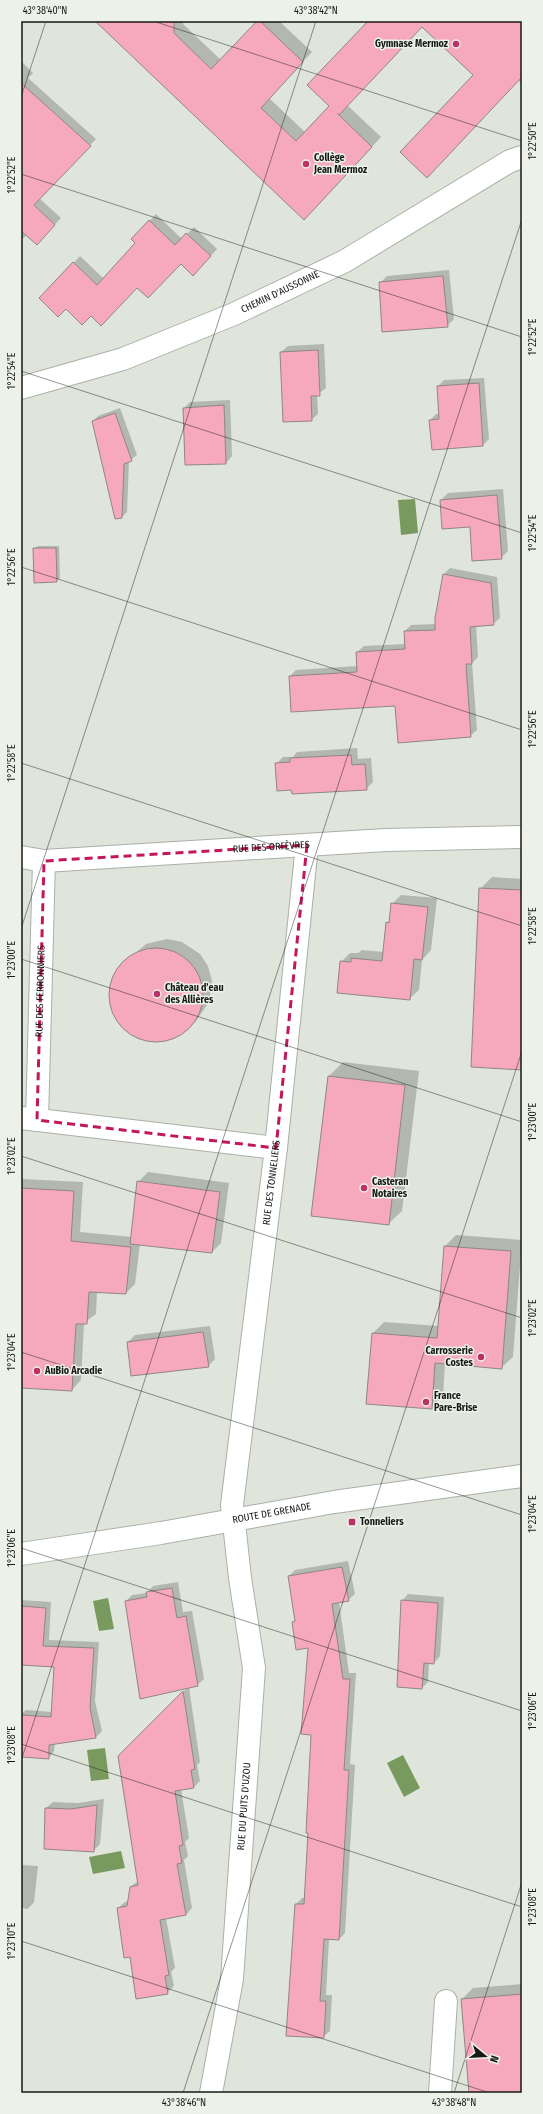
<svg xmlns="http://www.w3.org/2000/svg" width="543" height="2114" viewBox="0 0 543 2114" font-family="'Fira Sans Condensed',sans-serif">
<style>
.water{fill:#799a5e}
.shadow{fill:#0003}
.building{fill:#f6a9bd;stroke:#908588}
.lines{fill:none;stroke-linecap:round;stroke-linejoin:round}
.minor-casing{stroke:#abb0a7;stroke-width:24}
.major-casing{stroke:#abb0a7;stroke-width:24}
.minor{stroke:#fff;stroke-width:22}
.major{stroke:#fff;stroke-width:22}
.marked{fill:none;stroke:#c2185b;stroke-width:3;stroke-dasharray:8 5;stroke-linejoin:round}
.ticks{fill:none;stroke:#171916;stroke-width:1;stroke-opacity:0.45}
.poi-dot{fill:#bc3066;stroke:#ecf2e9;stroke-width:1.5}
.labels{text-anchor:middle;dominant-baseline:central;stroke-width:3;stroke-linejoin:round;paint-order:stroke}
.poi-label{font-size:10px;font-weight:bold;fill:#171916;stroke:#ecf2e9;text-anchor:start}
.street-label{font-size:10px;fill:#171916;stroke:#ecf2e9}
.neatline{fill:none;stroke:#171916;stroke-width:1.5}
.ticks-label{font-size:10px;text-anchor:middle;fill:#171916}
</style>
<rect width="100%" height="100%" fill="#dfe5db"/>
<path class="water" d="M 415,499 L 418,533 L 401,535 L 398,500 Z
M 108,1598 L 114,1629 L 99,1631 L 93,1601 Z
M 105,1748 L 109,1779 L 91,1781 L 87,1750 Z
M 403,1755 L 420,1788 L 404,1797 L 387,1763 Z
M 121,1851 L 125,1868 L 93,1874 L 89,1857 Z"/>
<path class="shadow" d="M 96,21 L 183,21 L 183,24 L 221,60 L 258,21 L 279,21 L 312,52 L 269,98 L 305,132 L 330,106 L 370,21 L 522,21 L 522,84 L 518,80 L 474,75 L 422,26 L 347,105 L 381,137 L 313,209 Z
M 21,61 L 33,73 L 28,78 L 96,139 L 39,198 L 61,218 L 43,237 L 27,235 L 21,240 Z
M 156,214 L 182,239 L 194,227 L 217,249 L 200,268 L 181,263 L 91,315 L 40,298 L 80,256 L 104,279 L 137,243 L 133,239 Z
M 449,270 L 454,319 L 447,326 L 380,283 L 387,276 Z
M 324,344 L 326,388 L 317,395 L 318,414 L 311,420 L 281,352 L 288,346 Z
M 484,378 L 489,439 L 483,445 L 430,420 L 436,414 L 440,414 L 438,386 L 444,380 Z
M 230,400 L 232,456 L 226,463 L 184,408 L 190,402 Z
M 120,408 L 137,455 L 129,461 L 127,512 L 122,517 L 93,421 L 98,416 Z
M 503,489 L 508,551 L 501,558 L 471,526 L 441,500 L 448,493 Z
M 38,546 L 59,546 L 60,578 L 56,581 L 34,549 Z
M 450,568 L 497,577 L 500,618 L 493,624 L 476,625 L 478,657 L 472,663 L 477,730 L 470,736 L 396,705 L 290,676 L 296,670 L 358,666 L 357,652 L 364,646 L 406,644 L 405,631 L 411,625 L 436,624 L 444,574 Z
M 357,748 L 358,759 L 371,758 L 373,782 L 366,789 L 276,764 L 283,757 L 293,757 L 297,752 Z
M 492,877 L 522,879 L 522,1069 L 480,889 Z
M 401,895 L 437,898 L 431,950 L 422,960 L 419,990 L 409,999 L 341,962 L 350,953 L 358,953 L 362,950 L 384,952 L 387,923 L 391,919 L 392,904 Z
M 167,939 L 182,942 L 200,954 L 208,966 L 212,981 L 209,1002 L 196,1021 L 187,1030 L 174,1038 L 159,1042 L 138,1038 L 125,1030 L 113,1011 L 111,989 L 115,975 L 124,963 L 146,944 Z
M 343,1062 L 419,1071 L 402,1211 L 388,1224 L 312,1215 L 329,1076 Z
M 148,1172 L 229,1183 L 221,1243 L 212,1252 L 140,1244 L 135,1284 L 126,1293 L 97,1291 L 96,1314 L 84,1323 L 81,1380 L 72,1390 L 21,1387 L 21,1179 L 83,1182 L 80,1232 L 132,1237 L 138,1182 Z
M 456,1235 L 522,1240 L 513,1357 L 501,1368 L 445,1363 L 443,1396 L 432,1407 L 373,1333 L 384,1322 L 439,1326 L 445,1246 Z
M 210,1326 L 215,1359 L 208,1366 L 128,1342 L 135,1335 Z
M 348,1561 L 355,1594 L 348,1600 L 339,1602 L 349,1673 L 356,1673 L 350,1764 L 355,1765 L 345,1933 L 339,1939 L 329,1939 L 326,1995 L 332,1995 L 330,2031 L 323,2037 L 296,1904 L 302,1898 L 306,1898 L 312,1734 L 309,1647 L 293,1622 L 296,1619 L 289,1576 L 295,1570 Z
M 178,1582 L 183,1612 L 192,1611 L 204,1679 L 197,1685 L 189,1687 L 200,1762 L 197,1765 L 200,1781 L 194,1787 L 181,1789 L 189,1838 L 185,1842 L 188,1856 L 184,1860 L 192,1908 L 186,1915 L 166,1918 L 175,1968 L 171,1972 L 174,1986 L 167,1993 L 130,1956 L 118,1908 L 125,1902 L 129,1901 L 130,1887 L 138,1881 L 119,1757 L 188,1687 L 126,1601 L 132,1595 L 147,1593 L 153,1586 Z
M 408,1594 L 444,1597 L 440,1656 L 434,1663 L 429,1662 L 428,1682 L 422,1688 L 402,1601 Z
M 21,1600 L 51,1602 L 49,1640 L 99,1642 L 95,1701 L 102,1731 L 96,1737 L 55,1743 L 54,1752 L 48,1758 L 21,1756 L 21,1714 L 26,1710 L 52,1712 L 55,1666 L 21,1664 Z
M 104,1799 L 100,1844 L 94,1850 L 46,1808 L 53,1802 L 78,1803 Z
M 21,1865 L 38,1866 L 34,1902 L 28,1909 L 21,1908 Z
M 522,1984 L 522,2093 L 470,2093 L 462,1999 L 473,1988 Z"/>
<path class="building" d="M 95,21 L 174,21 L 174,33 L 211,69 L 257,21 L 260,21 L 303,62 L 261,108 L 296,141 L 329,106 L 307,85 L 368,21 L 522,21 L 522,77 L 427,178 L 400,152 L 473,75 L 422,27 L 339,115 L 337,113 L 372,147 L 304,220 Z
M 21,83 L 91,146 L 34,205 L 55,225 L 37,245 L 21,231 Z
M 149,220 L 175,245 L 186,233 L 211,256 L 193,276 L 181,264 L 148,298 L 137,288 L 101,326 L 91,316 L 82,325 L 66,309 L 58,317 L 39,298 L 73,262 L 97,285 L 135,243 L 131,239 Z
M 443,276 L 448,327 L 382,332 L 379,282 Z
M 318,350 L 320,396 L 311,396 L 312,421 L 283,422 L 280,352 Z
M 479,383 L 483,446 L 432,450 L 429,420 L 439,419 L 437,386 Z
M 224,405 L 226,464 L 185,465 L 183,408 Z
M 115,413 L 132,461 L 124,464 L 122,518 L 115,519 L 92,421 Z
M 497,495 L 502,559 L 472,561 L 470,527 L 442,529 L 440,500 Z
M 33,548 L 56,548 L 57,582 L 34,583 Z
M 443,574 L 491,583 L 494,625 L 470,627 L 472,664 L 466,664 L 471,737 L 398,743 L 395,706 L 291,712 L 289,676 L 357,672 L 356,652 L 405,649 L 404,631 L 435,630 L 435,618 Z
M 351,755 L 352,765 L 365,764 L 367,790 L 292,794 L 291,790 L 277,791 L 275,763 L 290,762 L 290,758 Z
M 479,888 L 522,890 L 522,1070 L 471,1067 Z
M 391,903 L 428,907 L 422,960 L 414,959 L 410,1000 L 337,993 L 340,961 L 351,962 L 351,958 L 382,961 L 386,922 L 389,923 Z
M109 995a47 47 0 1 1 94 0a47 47 0 1 1-94 0Z
M 328,1076 L 405,1085 L 389,1225 L 311,1216 Z
M 137,1181 L 220,1192 L 212,1253 L 130,1244 Z
M 21,1188 L 74,1191 L 71,1241 L 131,1247 L 126,1294 L 89,1292 L 87,1324 L 76,1324 L 72,1391 L 21,1388 Z
M 444,1246 L 511,1251 L 502,1369 L 435,1363 L 432,1409 L 366,1404 L 372,1333 L 437,1338 Z
M 203,1332 L 209,1367 L 131,1376 L 127,1342 Z
M 342,1567 L 349,1601 L 332,1604 L 343,1679 L 350,1679 L 344,1770 L 349,1770 L 339,1940 L 324,1939 L 320,2001 L 326,2001 L 324,2038 L 286,2036 L 295,1904 L 304,1904 L 308,1833 L 306,1833 L 311,1735 L 301,1734 L 308,1648 L 296,1650 L 292,1622 L 295,1621 L 288,1576 Z
M 172,1588 L 177,1618 L 186,1616 L 198,1686 L 140,1699 L 125,1601 L 147,1597 L 146,1592 Z
M 401,1600 L 438,1603 L 434,1664 L 424,1663 L 422,1689 L 397,1687 Z
M 21,1606 L 46,1608 L 43,1646 L 94,1648 L 90,1708 L 96,1738 L 49,1745 L 49,1759 L 21,1757 L 21,1715 L 51,1717 L 54,1667 L 21,1665 Z
M 183,1691 L 195,1769 L 191,1770 L 194,1788 L 175,1791 L 183,1845 L 179,1846 L 182,1863 L 177,1864 L 186,1915 L 160,1920 L 169,1975 L 165,1976 L 168,1994 L 136,1999 L 130,1957 L 124,1958 L 117,1908 L 127,1906 L 130,1887 L 138,1885 L 118,1756 Z
M 97,1805 L 94,1852 L 44,1849 L 45,1808 L 71,1809 Z
M 522,1994 L 522,2093 L 469,2093 L 461,1999 Z"/>
<g class="lines">
<defs>
<g id="minor">
<path id="s1" d="M 21,388 L 123,359 L 234,314 L 345,261 L 510,161 L 522,157"/>
<path id="s2" d="M 21,857 L 44,861 L 386,840 L 522,837"/>
<path d="M 21,1118 L 276,1148"/>
<path id="s3" d="M 37,1120 L 44,861"/>
<path id="s4" d="M 211,2093 L 232,1979 L 254,1668 L 240,1578 L 232,1505 L 276,1148 L 307,845"/>
<path d="M 440,2093 L 446,2001"/>
</g>
<g id="major">
<path id="s5" d="M 21,1554 L 161,1533 L 334,1502 L 522,1476"/>
</g>
</defs>
<use href="#minor" class="minor-casing"/>
<use href="#major" class="major-casing"/>
<use href="#minor" class="minor"/>
<use href="#major" class="major"/>
</g>
<path class="marked" d="M 307,845 L 276,1148 L 37,1120 L 44,861 Z"/>
<path class="ticks" d="M 153,21 L 522,141M 21,97 L 46,21M 21,174 L 522,337M 21,371 L 522,533M 21,567 L 522,730M 21,763 L 522,926M 21,929 L 316,21M 21,959 L 522,1122M 21,1156 L 522,1318M 21,1352 L 522,1515M 21,1548 L 522,1711M 21,1744 L 522,1907M 21,1761 L 522,219M 21,1941 L 490,2093M 183,2093 L 522,1051M 454,2093 L 522,1882"/>
<g class="poi-dot">
<circle cx="456" cy="44" r="4"/>
<circle cx="306" cy="164" r="4"/>
<circle cx="157" cy="994" r="4"/>
<circle cx="364" cy="1188" r="4"/>
<circle cx="481" cy="1357" r="4"/>
<circle cx="37" cy="1371" r="4"/>
<circle cx="426" cy="1402" r="4"/>
<rect x="348" y="1518" width="8" height="8" rx="2"/>
</g>
<g class="labels">
<g class="poi-label">
<text x="448" y="44" text-anchor="end">Gymnase Mermoz</text>
<text x="314" y="158">Collège<tspan x="314" dy="12">Jean Mermoz</tspan></text>
<text x="165" y="988">Château d’eau<tspan x="165" dy="12">des Allières</tspan></text>
<text x="372" y="1182">Casteran<tspan x="372" dy="12">Notaires</tspan></text>
<text x="473" y="1351" text-anchor="end">Carrosserie<tspan x="473" dy="12">Costes</tspan></text>
<text x="45" y="1371">AuBio Arcadie</text>
<text x="434" y="1396">France<tspan x="434" dy="12">Pare-Brise</tspan></text>
<text x="360" y="1522">Tonneliers</text>
</g>
<g class="street-label">
<text stroke="none"><textPath href="#s1" startOffset="277">CHEMIN D'AUSSONNE</textPath></text>
<text stroke="none"><textPath href="#s2" startOffset="251">RUE DES ORFÈVRES</textPath></text>
<text stroke="none"><textPath href="#s3" startOffset="129">RUE DES FERRONNIERS</textPath></text>
<text stroke="none"><textPath href="#s4" startOffset="917">RUE DES TONNELIERS</textPath></text>
<text stroke="none"><textPath href="#s5" startOffset="254">ROUTE DE GRENADE</textPath></text>
<text stroke="none"><textPath href="#s4" startOffset="289">RUE DU PUITS D'UZOU</textPath></text>
</g>
</g>
<rect width="543" height="2114" fill="none" stroke="#ecf2e9" stroke-width="44"/>
<g transform="translate(485 2056) rotate(108)" stroke="#ecf2e9" stroke-width="3" paint-order="stroke">
<path d="M0-3L7 15L0 10L-7 15Z" fill="#171916"/>
<text y="-6" font-size="11" font-weight="bold" text-anchor="middle" fill="#171916">N</text>
</g>
<rect x="22" y="22" width="499" height="2070" class="neatline"/>
<g class="ticks-label">
<text x="45" y="14">43°38'40"N</text>
<text x="316" y="14">43°38'42"N</text>
<text transform="translate(532 141) rotate(-90)" y="4">1°22'50"E</text>
<text transform="translate(11 175) rotate(-90)" y="4">1°22'52"E</text>
<text transform="translate(532 337) rotate(-90)" y="4">1°22'52"E</text>
<text transform="translate(11 371) rotate(-90)" y="4">1°22'54"E</text>
<text transform="translate(532 533) rotate(-90)" y="4">1°22'54"E</text>
<text transform="translate(11 567) rotate(-90)" y="4">1°22'56"E</text>
<text transform="translate(532 729) rotate(-90)" y="4">1°22'56"E</text>
<text transform="translate(11 763) rotate(-90)" y="4">1°22'58"E</text>
<text transform="translate(532 926) rotate(-90)" y="4">1°22'58"E</text>
<text transform="translate(11 960) rotate(-90)" y="4">1°23'00"E</text>
<text transform="translate(532 1122) rotate(-90)" y="4">1°23'00"E</text>
<text transform="translate(11 1156) rotate(-90)" y="4">1°23'02"E</text>
<text transform="translate(532 1318) rotate(-90)" y="4">1°23'02"E</text>
<text transform="translate(11 1352) rotate(-90)" y="4">1°23'04"E</text>
<text transform="translate(532 1514) rotate(-90)" y="4">1°23'04"E</text>
<text transform="translate(11 1548) rotate(-90)" y="4">1°23'06"E</text>
<text transform="translate(532 1711) rotate(-90)" y="4">1°23'06"E</text>
<text transform="translate(11 1745) rotate(-90)" y="4">1°23'08"E</text>
<text transform="translate(532 1907) rotate(-90)" y="4">1°23'08"E</text>
<text transform="translate(11 1941) rotate(-90)" y="4">1°23'10"E</text>
<text x="184" y="2106">43°38'46"N</text>
<text x="454" y="2106">43°38'48"N</text>
</g>
</svg>
